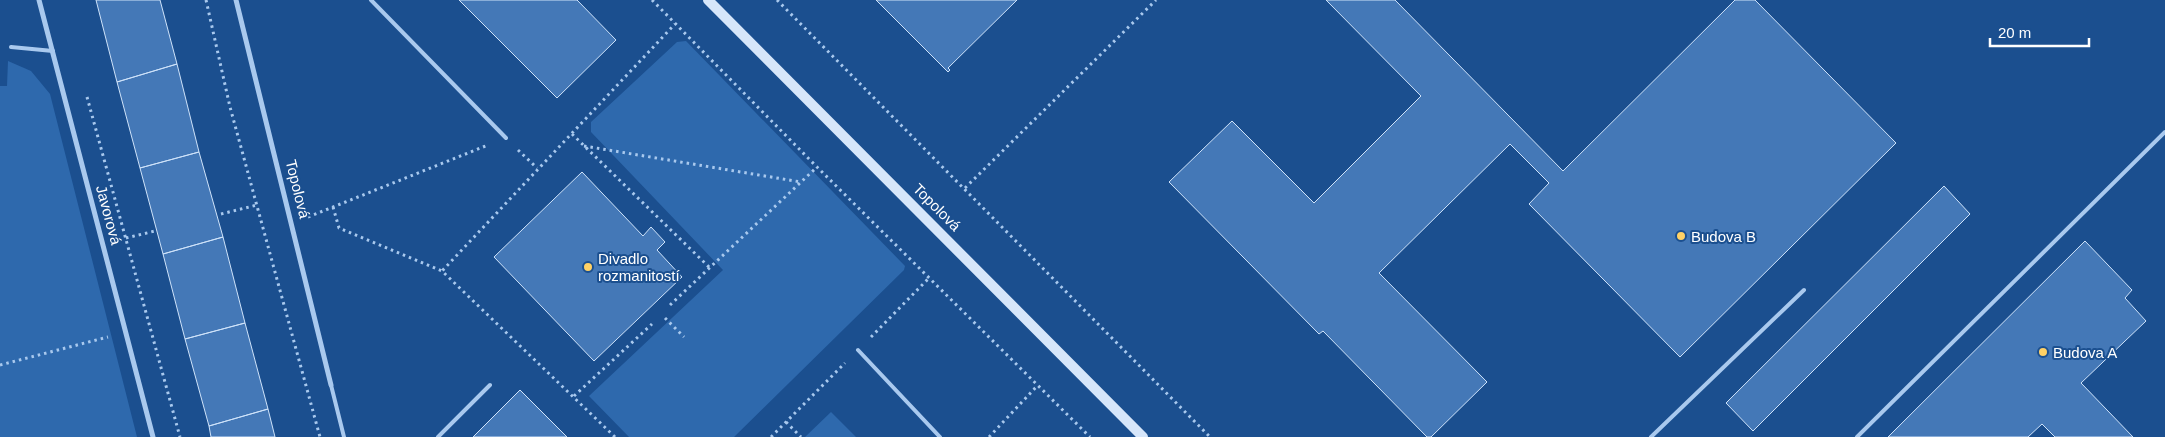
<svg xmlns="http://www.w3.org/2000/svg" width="2165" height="437" viewBox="0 0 2165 437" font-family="Arial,sans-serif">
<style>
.green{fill:#2e69ad}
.building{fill:#4478b7;stroke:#cfe3fa}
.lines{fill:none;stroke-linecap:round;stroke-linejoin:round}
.path{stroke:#a9c9ee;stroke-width:3;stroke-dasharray:2.5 4;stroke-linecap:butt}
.lane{stroke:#a9c9ee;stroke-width:4}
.street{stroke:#a9c9ee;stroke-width:5}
.secondary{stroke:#d6e6fa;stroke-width:10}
.poi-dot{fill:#ffd166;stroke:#1b4f8f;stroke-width:2}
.labels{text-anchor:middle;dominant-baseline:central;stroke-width:4;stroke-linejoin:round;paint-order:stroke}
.street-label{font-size:15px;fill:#fff;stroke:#1b4f8f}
.poi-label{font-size:15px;fill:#fff;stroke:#1b4f8f;text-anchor:start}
</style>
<rect width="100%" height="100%" fill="#1b4f8f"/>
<path class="green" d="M 686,41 L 905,266 L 904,270 L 734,437 L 629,437 L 589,396 L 723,270 L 591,132 L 591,122 L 677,42 Z
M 8,61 L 31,71 L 50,94 L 137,437 L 0,437 L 0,86 L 7,86 Z
M 831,412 L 856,437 L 805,437 Z"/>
<path class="building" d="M 96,0 L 160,0 L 177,64 L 117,82 Z
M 459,0 L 577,0 L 616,40 L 557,98 Z
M 876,0 L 1017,0 L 948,68 L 950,70 L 948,72 Z
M 1326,0 L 1395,0 L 1563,171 L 1735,0 L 1755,0 L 1896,143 L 1680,357 L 1529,204 L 1549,183 L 1510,144 L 1379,273 L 1487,382 L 1431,437 L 1427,437 L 1323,331 L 1319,334 L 1169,182 L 1232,121 L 1314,203 L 1421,96 Z
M 177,64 L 199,152 L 140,168 L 117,82 Z
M 199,152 L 223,237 L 163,254 L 140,168 Z
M 582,172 L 643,236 L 651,227 L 665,242 L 657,250 L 682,277 L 594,361 L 494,257 Z
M 1944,186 L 1970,214 L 1753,431 L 1726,403 Z
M 223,237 L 245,323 L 185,339 L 163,254 Z
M 2085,241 L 2132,290 L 2125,298 L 2146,321 L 2081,383 L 2133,437 L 2055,437 L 2042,424 L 2028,437 L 1888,437 Z
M 245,323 L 268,409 L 209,426 L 185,339 Z
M 520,390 L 567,437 L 473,437 Z
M 268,409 L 275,437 L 211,437 L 209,426 Z"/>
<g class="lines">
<path class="path" d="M 206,0 L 230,107 L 320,437
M 652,0 L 817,167 L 1090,437
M 777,0 L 1210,437
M 87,97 L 180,437
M 572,134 L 710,268
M 584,146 L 801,182
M 518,150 L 537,168
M 965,188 L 1156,0
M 333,207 L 339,228 L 442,271
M 221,214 L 257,205
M 308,217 L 488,145
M 126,238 L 155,231
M 670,305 L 817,167
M 665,318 L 684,337
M 871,337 L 930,277
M 0,365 L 108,337
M 574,396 L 652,324
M 786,422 L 801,437
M 615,437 L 442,271 L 675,24
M 771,437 L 845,363
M 989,437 L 1038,385"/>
<path class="lane" d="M 371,0 L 506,138
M 11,47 L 53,51
M 858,350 L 940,437
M 331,385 L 344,437
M 438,437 L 490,385
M 1651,437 L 1804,290
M 1857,437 L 2165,132"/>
<path class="street" d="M 39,0 L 153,437
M 236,0 L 331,385"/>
<path class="secondary" d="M 708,0 L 1143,437"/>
</g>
<g class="poi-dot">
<circle cx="1681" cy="236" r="5"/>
<circle cx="588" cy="267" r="5"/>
<circle cx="2043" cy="352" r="5"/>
</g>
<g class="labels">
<g class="street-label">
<text transform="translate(298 189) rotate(76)">Topolová</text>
<text transform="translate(937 207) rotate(45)">Topolová</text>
<text transform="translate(109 215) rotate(75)">Javorová</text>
</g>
<g class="poi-label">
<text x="1691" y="236">Budova B</text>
<text x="598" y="258">Divadlo<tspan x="598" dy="17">rozmanitostí</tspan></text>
<text x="2053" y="352">Budova A</text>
</g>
</g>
<path d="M1990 38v8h99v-8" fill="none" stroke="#ffffff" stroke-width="2.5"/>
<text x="1998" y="38" font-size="15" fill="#ffffff" stroke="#1b4f8f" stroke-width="4" paint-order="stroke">20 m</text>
</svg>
